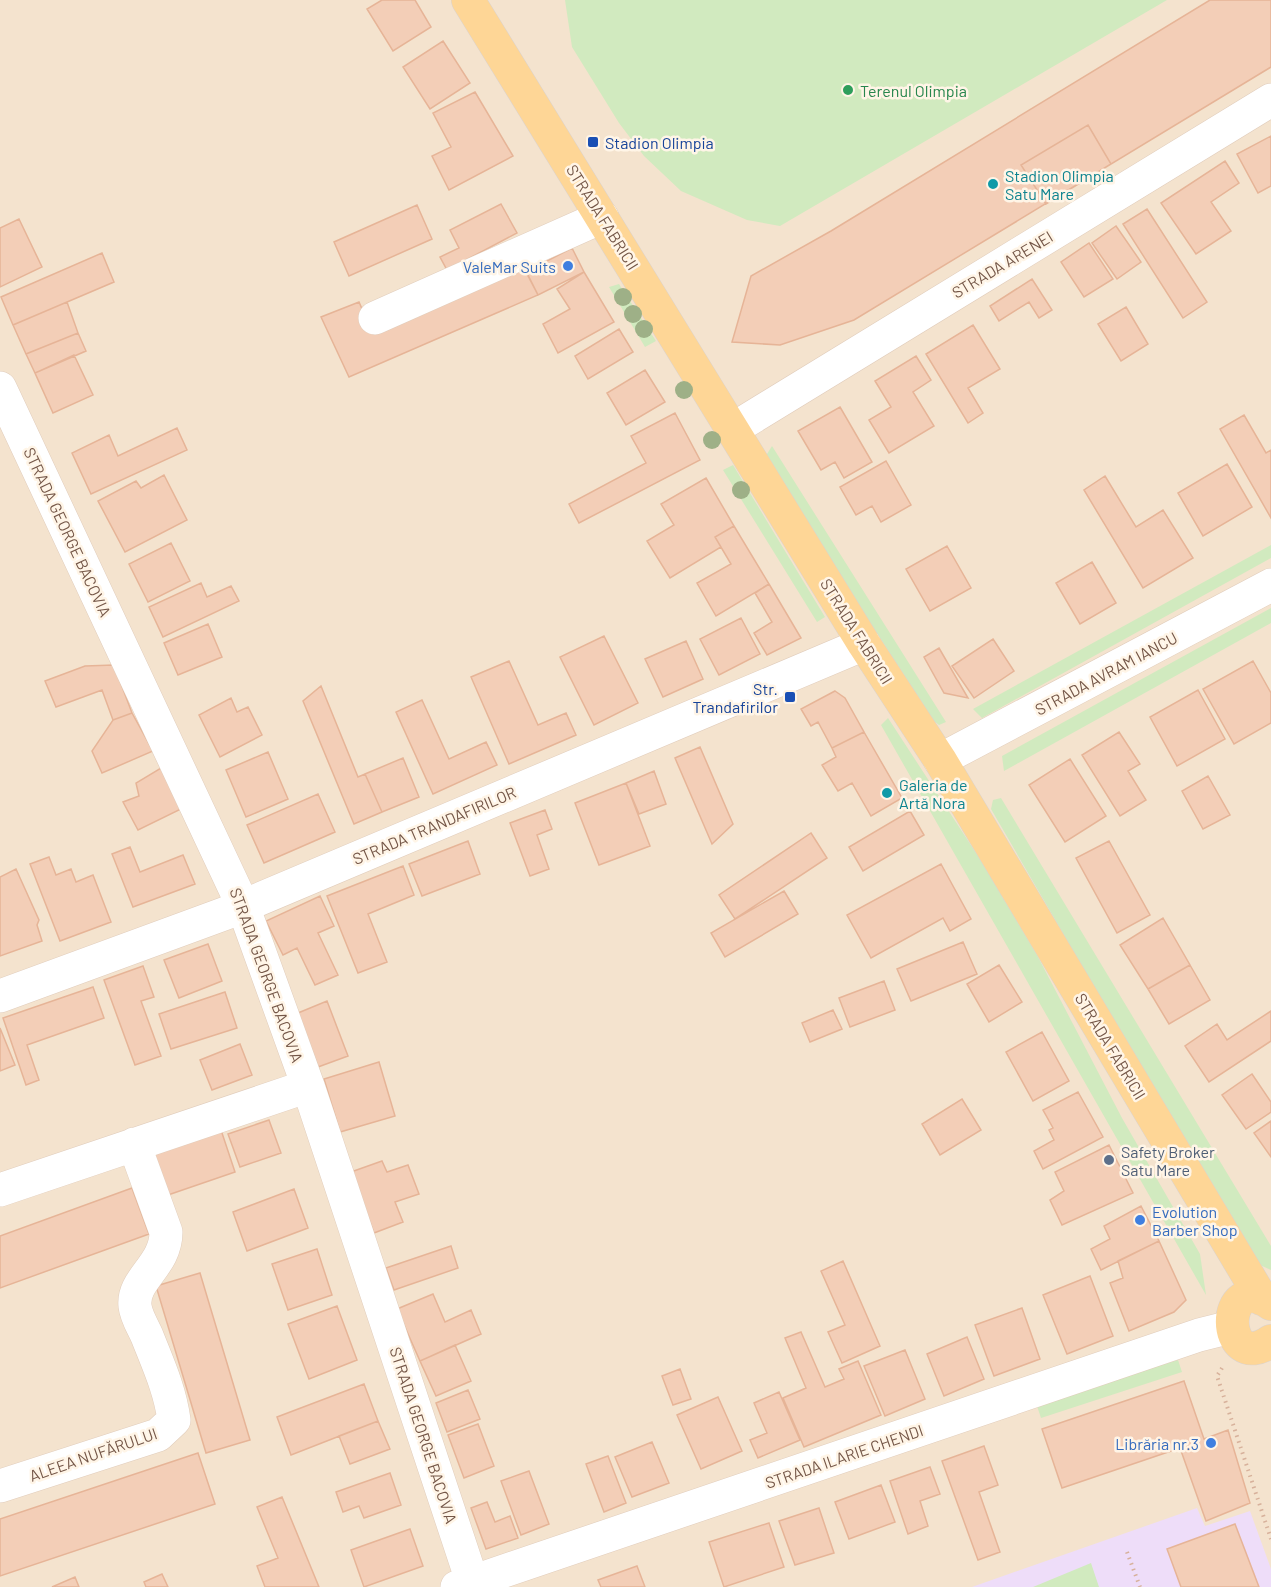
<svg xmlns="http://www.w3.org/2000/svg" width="1271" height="1587" viewBox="0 0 1271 1587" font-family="Barlow,sans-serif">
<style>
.residential{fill:#f4e3ce}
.education{fill:#eeddf9}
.green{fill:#d1eabf}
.building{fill:#f3ceb7;stroke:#e6b497;stroke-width:1.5}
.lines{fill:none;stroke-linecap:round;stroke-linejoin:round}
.minor-casing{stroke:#e1cdbc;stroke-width:34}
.major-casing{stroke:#dbd3cf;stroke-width:34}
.path{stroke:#d7b19b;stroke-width:4;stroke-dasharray:1.5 4.5;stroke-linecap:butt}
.minor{stroke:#fff;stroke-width:33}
.major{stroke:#fed696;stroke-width:33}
.tree{fill:#9eb087}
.leisure-dot{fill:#2e9e5b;stroke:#fff5e7;stroke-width:2}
.transit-dot{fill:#1a4fb4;stroke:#fff5e7;stroke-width:2}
.culture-dot{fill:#0f9aa8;stroke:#fff5e7;stroke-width:2}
.shop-dot{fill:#3f7fe0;stroke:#fff5e7;stroke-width:2}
.service-dot{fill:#5c6f8a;stroke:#fff5e7;stroke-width:2}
.labels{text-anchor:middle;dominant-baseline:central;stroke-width:5;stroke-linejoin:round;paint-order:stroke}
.leisure-label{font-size:16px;fill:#27864d;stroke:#fff5e7;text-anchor:start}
.transit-label{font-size:16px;fill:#164399;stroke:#fff5e7;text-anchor:start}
.culture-label{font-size:16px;fill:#0d838f;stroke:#fff5e7;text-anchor:start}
.street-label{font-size:16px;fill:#745647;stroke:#fff5e7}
.shop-label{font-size:16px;fill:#366cbe;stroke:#fff5e7;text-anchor:end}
.service-label{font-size:16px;fill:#4e5e75;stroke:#fff5e7;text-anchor:start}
</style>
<rect width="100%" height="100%" fill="#fdf1e0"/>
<path class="residential" d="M 0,0 L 1271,0 L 1271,1587 L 0,1587 Z"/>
<path class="education" d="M 1197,1508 L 1205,1526 L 1250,1511 L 1271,1569 L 1271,1587 L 972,1587 Z"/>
<path class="green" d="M 565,0 L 1167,0 L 780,226 L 747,220 L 681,191 L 644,156 L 619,123 L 572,47 Z
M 619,284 L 656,341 L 645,347 L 609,287 Z
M 772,446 L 946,722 L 939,725 L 934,721 L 767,464 L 767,454 Z
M 733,465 L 825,617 L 817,622 L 723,470 Z
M 1271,545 L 1271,558 L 982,718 L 973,709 Z
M 1271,608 L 1271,623 L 1004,771 L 1002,756 Z
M 888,718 L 980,859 L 1037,955 L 1122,1118 L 1200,1254 L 1206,1295 L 881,725 Z
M 1001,798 L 1271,1246 L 1271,1270 L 1260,1265 L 1239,1237 L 991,809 L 993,800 Z
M 1178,1360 L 1182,1372 L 1041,1418 L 1036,1403 Z
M 1091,1563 L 1099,1587 L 1033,1587 Z"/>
<path class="building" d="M 382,0 L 415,0 L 431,27 L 393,51 L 367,9 Z
M 1210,0 L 1271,0 L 1271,67 L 854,320 L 780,345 L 732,342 L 751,276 L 831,231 Z
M 443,41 L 470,83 L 430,109 L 403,67 Z
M 475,92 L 513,156 L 449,190 L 432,156 L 451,147 L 433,113 Z
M 1088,125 L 1111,164 L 1046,204 L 1021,165 Z
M 1271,136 L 1271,186 L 1258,193 L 1237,154 Z
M 1225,161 L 1239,183 L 1211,202 L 1231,231 L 1196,254 L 1161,203 Z
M 501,204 L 517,233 L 447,270 L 440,257 L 459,248 L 450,230 Z
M 417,205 L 432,239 L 349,276 L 334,242 Z
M 1147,209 L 1207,302 L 1183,318 L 1123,224 Z
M 19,219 L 42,267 L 0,287 L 0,228 Z
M 1116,226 L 1141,262 L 1117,279 L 1092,243 Z
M 1089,243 L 1113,279 L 1084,297 L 1061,262 Z
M 572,248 L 584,272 L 538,295 L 526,272 Z
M 102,253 L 114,282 L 13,325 L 1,297 Z
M 524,267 L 538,295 L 349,377 L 321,317 L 359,302 L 373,334 Z
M 584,272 L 614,322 L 558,353 L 543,324 L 570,309 L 557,289 Z
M 1032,279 L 1052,310 L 1039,318 L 1029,302 L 999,321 L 990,306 Z
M 67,302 L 78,333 L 26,354 L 13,325 Z
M 1126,307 L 1148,344 L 1121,361 L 1098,324 Z
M 973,325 L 1000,369 L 968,388 L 983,413 L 968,423 L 926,354 Z
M 619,329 L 633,352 L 588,379 L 575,356 Z
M 78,333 L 86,351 L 35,373 L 26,354 Z
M 74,355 L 93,395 L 53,413 L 35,373 Z
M 916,356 L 931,380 L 913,392 L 934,426 L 889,453 L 869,420 L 891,407 L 875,381 Z
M 645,370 L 665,402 L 626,425 L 607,393 Z
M 840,407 L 872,462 L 844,478 L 835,462 L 821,470 L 798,431 Z
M 675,413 L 700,460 L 579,523 L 569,504 L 646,463 L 631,436 Z
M 1244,415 L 1266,453 L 1271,450 L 1271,518 L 1220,429 Z
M 177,428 L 187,450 L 91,494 L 72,453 L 109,435 L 118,456 Z
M 886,461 L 911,505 L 881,522 L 872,506 L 856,515 L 840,487 Z
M 1227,464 L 1252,507 L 1203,536 L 1178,493 Z
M 164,475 L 187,520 L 125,552 L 98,501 L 136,481 L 141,488 Z
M 1105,476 L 1136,527 L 1163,510 L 1193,558 L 1143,588 L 1084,490 Z
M 706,478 L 734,526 L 715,537 L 721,547 L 670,578 L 647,541 L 674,525 L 661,504 Z
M 734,526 L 769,584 L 716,616 L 697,583 L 731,564 L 715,537 Z
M 171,543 L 190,581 L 148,602 L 129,564 Z
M 947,546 L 971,588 L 930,611 L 906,569 Z
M 1092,562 L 1116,603 L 1080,624 L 1056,583 Z
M 201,583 L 207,597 L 231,586 L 239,601 L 163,637 L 149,607 Z
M 769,584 L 801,638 L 767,655 L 754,633 L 772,622 L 755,593 Z
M 741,618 L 760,654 L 719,675 L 700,639 Z
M 208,624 L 222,657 L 178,675 L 164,643 Z
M 604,636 L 638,703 L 594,725 L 560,657 Z
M 993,639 L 1014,671 L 974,698 L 952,666 Z
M 686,641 L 703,679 L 663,697 L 645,659 Z
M 939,648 L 968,698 L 944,693 L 924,657 Z
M 509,661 L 538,725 L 566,713 L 576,735 L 509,764 L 471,677 Z
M 1253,661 L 1271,693 L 1271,723 L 1234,744 L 1203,689 Z
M 114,665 L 132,713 L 113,720 L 102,690 L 56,707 L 45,681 L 85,666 Z
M 321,686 L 358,777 L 365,774 L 382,812 L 354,824 L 303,701 Z
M 1198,690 L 1225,739 L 1177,766 L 1150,717 Z
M 835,691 L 845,698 L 864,732 L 832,748 L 818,722 L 811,726 L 801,709 Z
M 231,698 L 237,712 L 248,707 L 262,735 L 220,757 L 199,715 Z
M 422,700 L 449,759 L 486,742 L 497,765 L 433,794 L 396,712 Z
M 132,713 L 153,751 L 102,773 L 92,751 L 113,720 Z
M 864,732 L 902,798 L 871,816 L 852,783 L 838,791 L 822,765 L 836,757 L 832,748 Z
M 1119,732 L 1140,764 L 1128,771 L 1146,800 L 1120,816 L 1082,755 Z
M 700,747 L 733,824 L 712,844 L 675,758 Z
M 268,752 L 288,799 L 246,817 L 226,770 Z
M 403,758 L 419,797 L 382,812 L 365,774 Z
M 1070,759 L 1106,816 L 1065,842 L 1029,785 Z
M 161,768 L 181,809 L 138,830 L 123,802 L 139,796 L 136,783 Z
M 654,771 L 666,804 L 639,814 L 626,783 Z
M 1208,776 L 1230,815 L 1203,829 L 1182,791 Z
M 626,783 L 650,846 L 599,865 L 575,803 Z
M 318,794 L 335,832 L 264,863 L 247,825 Z
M 545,810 L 552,829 L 537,835 L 549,869 L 530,876 L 510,823 Z
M 910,811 L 924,835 L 863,871 L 849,847 Z
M 811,833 L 827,858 L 735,919 L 719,895 Z
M 468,841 L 480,874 L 422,896 L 409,864 Z
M 1109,841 L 1150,915 L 1117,933 L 1076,858 Z
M 130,847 L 140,872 L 183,855 L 195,884 L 133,907 L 112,854 Z
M 49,857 L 56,875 L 71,869 L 76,882 L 93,875 L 111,922 L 60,941 L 30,864 Z
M 941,864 L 971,919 L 950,931 L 943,918 L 871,958 L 847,915 Z
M 403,866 L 414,895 L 368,914 L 387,962 L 358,973 L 327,896 Z
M 16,869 L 39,920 L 37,925 L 42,941 L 0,956 L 0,877 Z
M 784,891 L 798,914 L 725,957 L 711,933 Z
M 320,896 L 334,926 L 318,933 L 338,975 L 315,985 L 297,948 L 283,955 L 266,921 Z
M 1163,918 L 1190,965 L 1148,989 L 1120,945 Z
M 963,942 L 977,974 L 911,1001 L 897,969 Z
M 208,944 L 222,981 L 179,998 L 164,960 Z
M 999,965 L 1022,1002 L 989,1022 L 967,984 Z
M 1190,965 L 1210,1000 L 1169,1024 L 1148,989 Z
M 143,966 L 154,997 L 141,1001 L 161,1056 L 135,1065 L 104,980 Z
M 884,981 L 895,1010 L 850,1027 L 839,998 Z
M 93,987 L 104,1018 L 27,1045 L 39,1080 L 26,1085 L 3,1018 Z
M 225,992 L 237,1028 L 171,1049 L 159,1014 Z
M 327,1001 L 348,1056 L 318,1067 L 298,1013 Z
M 833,1010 L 842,1029 L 810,1042 L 802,1023 Z
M 1271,1011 L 1271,1041 L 1209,1082 L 1185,1046 L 1217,1024 L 1227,1040 Z
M 0,1028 L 15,1065 L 0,1071 Z
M 1042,1032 L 1069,1081 L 1033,1101 L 1006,1052 Z
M 240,1044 L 252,1075 L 212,1090 L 200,1060 Z
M 379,1062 L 395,1116 L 340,1132 L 324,1079 Z
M 1252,1074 L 1271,1102 L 1271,1112 L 1246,1129 L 1222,1095 Z
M 1078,1092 L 1103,1137 L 1043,1169 L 1034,1151 L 1054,1140 L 1049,1130 L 1053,1128 L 1043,1110 Z
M 962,1099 L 981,1130 L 940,1155 L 922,1124 Z
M 269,1120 L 281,1153 L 240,1167 L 228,1134 Z
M 1271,1121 L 1271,1157 L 1254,1133 Z
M 219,1124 L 235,1172 L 165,1196 L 148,1148 Z
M 1109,1145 L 1133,1193 L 1062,1225 L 1050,1200 L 1064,1191 L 1055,1172 Z
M 382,1161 L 387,1172 L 408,1165 L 419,1194 L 395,1202 L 403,1222 L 374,1233 L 351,1172 Z
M 132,1188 L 149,1234 L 0,1288 L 0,1236 Z
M 294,1189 L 308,1228 L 247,1251 L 233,1212 Z
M 1141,1206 L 1159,1241 L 1101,1270 L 1091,1249 L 1110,1239 L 1104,1226 Z
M 1159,1241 L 1186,1300 L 1174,1312 L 1129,1331 L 1110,1283 L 1123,1278 L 1118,1261 Z
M 451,1246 L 458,1268 L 394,1290 L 386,1268 Z
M 317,1249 L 332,1295 L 288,1310 L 272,1264 Z
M 843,1261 L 880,1346 L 842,1363 L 828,1332 L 845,1325 L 821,1271 Z
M 200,1273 L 250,1440 L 206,1453 L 156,1286 Z
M 1090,1276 L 1113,1336 L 1067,1354 L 1043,1295 Z
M 433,1294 L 445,1322 L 471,1310 L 481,1334 L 420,1361 L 397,1309 Z
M 337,1306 L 357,1360 L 309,1379 L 288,1324 Z
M 1022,1308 L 1040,1359 L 994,1376 L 975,1325 Z
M 801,1332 L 825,1387 L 844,1379 L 839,1369 L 858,1361 L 881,1415 L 804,1447 L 783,1398 L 806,1388 L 785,1338 Z
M 967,1337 L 984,1379 L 944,1396 L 927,1354 Z
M 455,1345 L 471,1381 L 436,1396 L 420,1361 Z
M 905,1350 L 925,1399 L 885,1416 L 864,1366 Z
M 680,1369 L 691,1399 L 673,1405 L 662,1376 Z
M 1184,1381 L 1204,1439 L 1228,1430 L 1250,1503 L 1206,1521 L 1180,1448 L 1062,1488 L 1042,1429 Z
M 364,1384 L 378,1421 L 291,1455 L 277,1417 Z
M 468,1390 L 480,1419 L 447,1432 L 436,1403 Z
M 779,1392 L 800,1440 L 758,1458 L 750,1440 L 767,1433 L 754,1403 Z
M 718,1397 L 742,1451 L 701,1469 L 677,1415 Z
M 378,1421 L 390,1449 L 350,1464 L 339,1436 Z
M 478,1424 L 494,1466 L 464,1478 L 448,1435 Z
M 652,1442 L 669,1483 L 632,1497 L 615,1457 Z
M 984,1446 L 998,1485 L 979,1492 L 1000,1552 L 978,1560 L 942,1461 Z
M 198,1453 L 215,1504 L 0,1576 L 0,1519 Z
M 608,1456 L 626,1503 L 604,1512 L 586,1464 Z
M 930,1467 L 940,1494 L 920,1501 L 928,1526 L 908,1534 L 890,1481 Z
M 529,1471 L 549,1524 L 521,1535 L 501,1481 Z
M 390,1473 L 401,1505 L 364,1518 L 359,1506 L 343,1512 L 336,1492 Z
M 881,1485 L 895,1522 L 849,1539 L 835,1502 Z
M 282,1497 L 319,1587 L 265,1587 L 257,1566 L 278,1558 L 257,1507 Z
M 487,1502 L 495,1522 L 510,1516 L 518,1538 L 486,1549 L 471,1508 Z
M 819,1508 L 834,1553 L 795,1565 L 779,1521 Z
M 769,1523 L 784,1567 L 724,1587 L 709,1542 Z
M 1235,1524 L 1259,1587 L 1181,1587 L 1167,1549 Z
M 410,1529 L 423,1566 L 364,1587 L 351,1550 Z
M 637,1566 L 645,1587 L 601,1587 L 598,1580 Z
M 162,1574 L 168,1587 L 146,1587 L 144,1582 Z
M 75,1577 L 79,1587 L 52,1587 Z"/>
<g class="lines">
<defs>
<path id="minor" d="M 375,318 L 602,217
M 0,388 L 243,906 L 308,1086 L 474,1587
M 733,429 L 1271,100
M 940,760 L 1271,585
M 0,996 L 229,912 L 864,644
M 0,1190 L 308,1086
M 0,1486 L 158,1435 L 174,1420 C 170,1390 158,1364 147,1336 C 143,1327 136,1316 135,1306 C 132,1279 166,1266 166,1232 L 134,1144
M 457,1587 L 1199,1335 L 1231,1327"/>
<path id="major" d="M 468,0 L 864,644 L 940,760 L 1262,1299
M 1271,1304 C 1219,1267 1220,1377 1271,1341"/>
</defs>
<use href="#minor" class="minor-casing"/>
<use href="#major" class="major-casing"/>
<path class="path" d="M 1222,1368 L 1217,1376 L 1271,1539
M 1127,1552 L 1140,1587"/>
<use href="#minor" class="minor"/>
<use href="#major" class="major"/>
</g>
<g class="tree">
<circle cx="623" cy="297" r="9"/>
<circle cx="633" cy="314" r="9"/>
<circle cx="644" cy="329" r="9"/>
<circle cx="684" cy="390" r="9"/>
<circle cx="712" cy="440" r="9"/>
<circle cx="741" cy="490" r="9"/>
</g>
<circle class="leisure-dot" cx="848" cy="90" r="6"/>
<g class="transit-dot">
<rect x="587" y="136" width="12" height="12" rx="3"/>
<rect x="784" y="691" width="12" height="12" rx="3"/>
</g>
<g class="culture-dot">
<circle cx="993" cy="184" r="6"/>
<circle cx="887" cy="793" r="6"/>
</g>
<g class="shop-dot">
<circle cx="568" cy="266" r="6"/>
<circle cx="1140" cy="1220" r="6"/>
<circle cx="1211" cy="1443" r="6"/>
</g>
<circle class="service-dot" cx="1109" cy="1160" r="6"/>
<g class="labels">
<g class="leisure-label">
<text x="860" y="90">Terenul Olimpia</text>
</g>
<g class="transit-label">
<text x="605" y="142">Stadion Olimpia</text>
<text x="778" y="688" text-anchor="end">Str.<tspan x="778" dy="18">Trandafirilor</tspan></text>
</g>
<g class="culture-label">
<text x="1005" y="175">Stadion Olimpia<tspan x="1005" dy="18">Satu Mare</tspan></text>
<text x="899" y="784">Galeria de<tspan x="899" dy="18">Artă Nora</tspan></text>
</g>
<g class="street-label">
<text transform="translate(603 217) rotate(58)">STRADA FABRICII</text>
<text transform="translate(1002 264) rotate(-31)">STRADA ARENEI</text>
<text transform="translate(68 532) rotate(65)">STRADA GEORGE BACOVIA</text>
<text transform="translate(857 631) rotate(58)">STRADA FABRICII</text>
<text transform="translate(1106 673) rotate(-28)">STRADA AVRAM IANCU</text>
<text transform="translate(434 825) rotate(-23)">STRADA TRANDAFIRILOR</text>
<text transform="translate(267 975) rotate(70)">STRADA GEORGE BACOVIA</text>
<text transform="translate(1111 1046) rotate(59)">STRADA FABRICII</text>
<text transform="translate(424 1435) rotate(72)">STRADA GEORGE BACOVIA</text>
<text transform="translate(93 1454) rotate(-19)">ALEEA NUFĂRULUI</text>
<text transform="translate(844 1456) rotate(-19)">STRADA ILARIE CHENDI</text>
</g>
<g class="shop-label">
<text x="556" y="266">ValeMar Suits</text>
<text x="1152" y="1211" text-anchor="start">Evolution<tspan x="1152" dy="18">Barber Shop</tspan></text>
<text x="1199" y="1443">Librăria nr.3</text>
</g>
<g class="service-label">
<text x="1121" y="1151">Safety Broker<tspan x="1121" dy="18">Satu Mare</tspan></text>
</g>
</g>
</svg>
